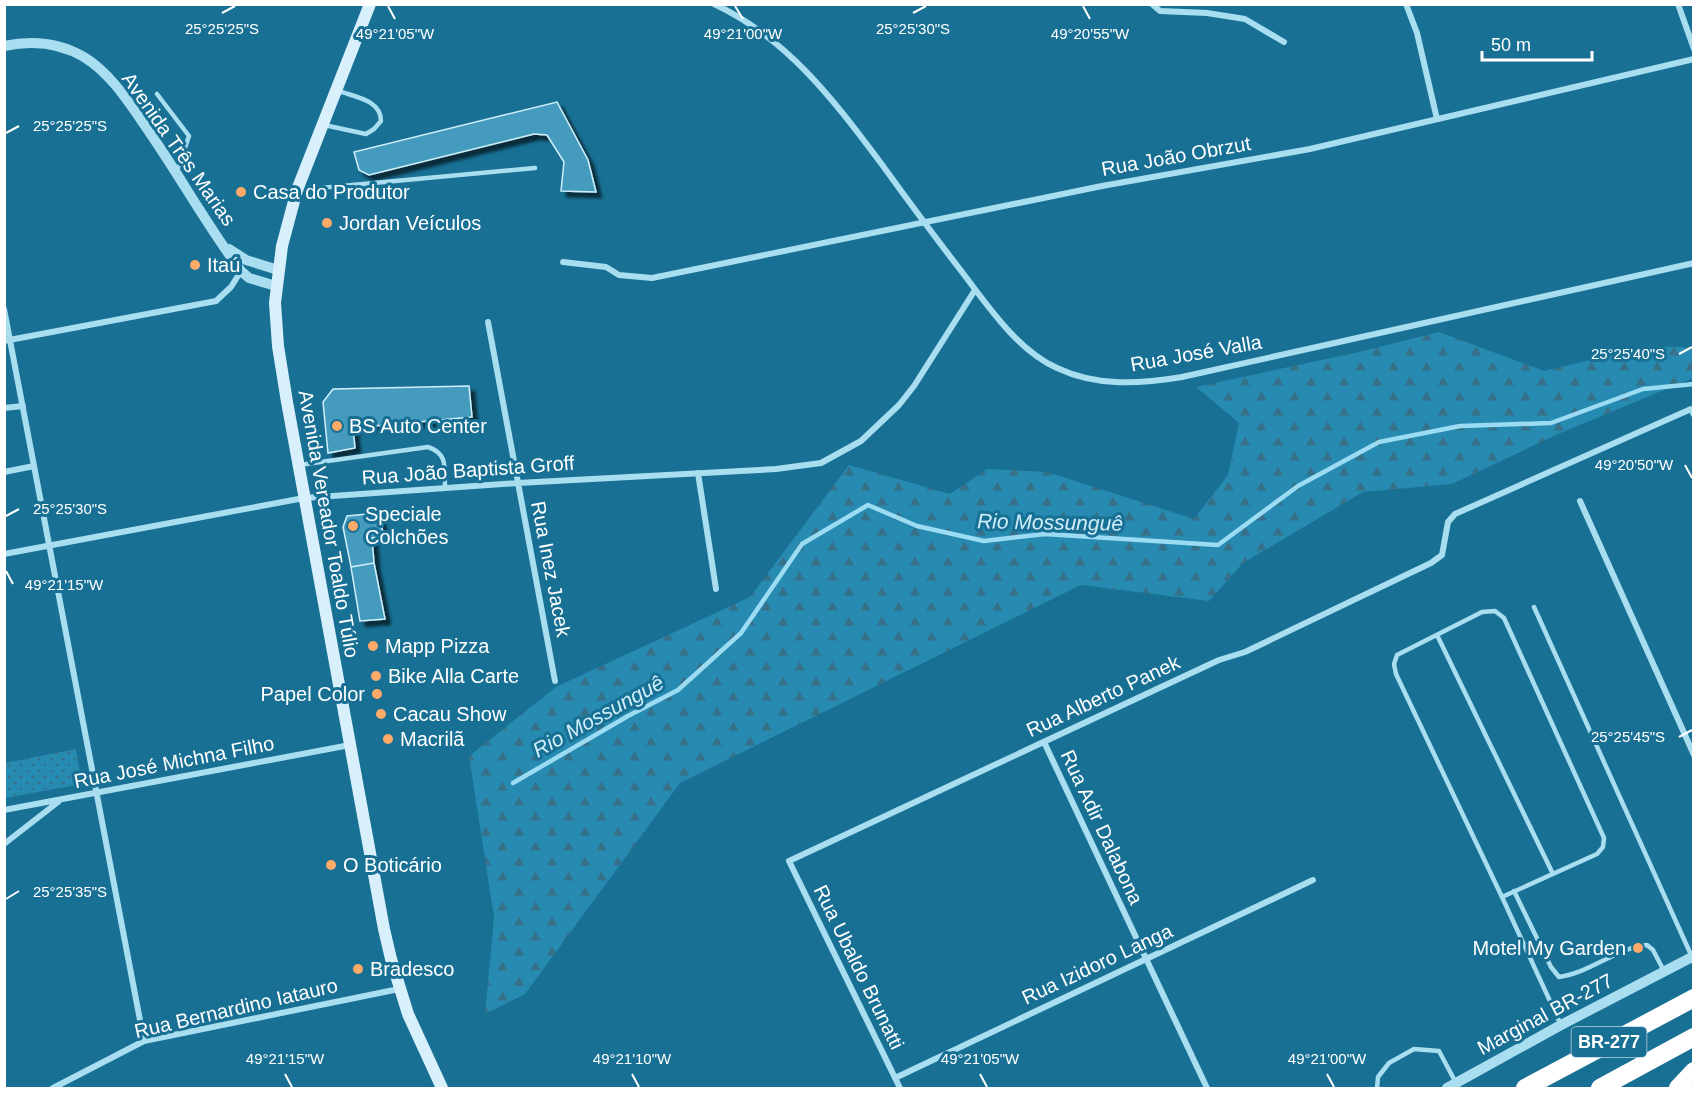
<svg xmlns="http://www.w3.org/2000/svg" width="1698" height="1093" viewBox="0 0 1698 1093" font-family="Helvetica,sans-serif">
<style>
.forest{fill:url(#forest-firs)}
.park{fill:url(#park-dots)}
.lines{fill:none;stroke-linecap:round;stroke-linejoin:round}
.stream{stroke:#9bdcf3;stroke-width:4.5}
.building{fill:#449bbe;stroke:#cfeffb;stroke-width:1.5;filter:url(#shadow)}
.service{stroke:#a9ddf0;stroke-width:4.5}
.minor{stroke:#a9ddf0;stroke-width:6}
.tertiary{stroke:#a9ddf0;stroke-width:10}
.secondary{stroke:#d7f0fb;stroke-width:12}
.motorway{stroke:#fff;stroke-width:18}
.ticks{fill:none;stroke:#fff;stroke-width:2}
.poi-dot{fill:#ffaa68;stroke:#187094;stroke-width:2}
.labels{text-anchor:middle;dominant-baseline:central;stroke-width:6;stroke-linejoin:round;paint-order:stroke}
.shield{fill:#187094;stroke:#bad4df;stroke-width:1.5}
.shield-label{font-size:18px;font-weight:bold;fill:#fff}
.street-label{font-size:20px;fill:#fff;stroke:#187094}
.poi-label{font-size:20px;fill:#fff;stroke:#187094;text-anchor:start}
.water-label{font-size:21px;font-style:italic;fill:#cfeefa;stroke:#187094}
.ticks-label{font-size:15px;text-anchor:middle;fill:#fff;stroke:#187094;stroke-width:6;stroke-linejoin:round;paint-order:stroke}
</style>
<defs>
<pattern id="forest-firs" width="22" height="20" patternUnits="userSpaceOnUse" patternTransform="scale(1.5)"><rect width="22" height="20" fill="#278ab1"/><path d="M5 1l3.5 6h-7zM16 11l3.5 6h-7z" fill="#367189"/></pattern>
<pattern id="park-dots" width="8" height="8" patternUnits="userSpaceOnUse" patternTransform="scale(1.5)"><rect width="8" height="8" fill="#278ab1"/><path d="M2 2h.1M6 6h.1" fill="none" stroke="#367189" stroke-width="1.8" stroke-linecap="round"/></pattern>
<filter id="shadow"><feDropShadow dx="5.5" dy="5.5" stdDeviation="1.5" flood-color="#0009"/></filter>
</defs>
<rect width="100%" height="100%" fill="#187094"/>
<path class="forest" d="M 1439,332 L 1544,371 L 1649,346 L 1681,347 L 1693,350 L 1693,378 L 1556,435 L 1452,484 L 1363,492 L 1243,563 L 1209,601 L 1081,585 L 680,783 L 525,994 L 485,1014 L 494,917 L 469,756 L 556,687 L 750,597 L 849,465 L 950,494 L 987,469 L 1047,472 L 1194,519 L 1228,475 L 1239,423 L 1196,387 L 1359,352 Z"/>
<path class="park" d="M 76,749 L 82,784 L 5,798 L 5,763 Z"/>
<g class="lines">
<path class="stream" d="M 513,783 L 628,716 L 678,690 L 741,633 L 802,544 L 868,505 L 917,526 L 984,541 L 1045,534 L 1218,545 L 1298,486 L 1379,442 L 1460,426 L 1551,423 L 1643,389 L 1694,384"/>
</g>
<path class="building" d="M 557,102 L 588,160 L 596,192 L 561,191 L 564,162 L 547,135 L 534,134 L 369,175 L 359,170 L 354,152 Z
M 469,386 L 472,417 L 353,428 L 355,448 L 328,453 L 323,402 L 333,389 Z
M 378,513 L 384,536 L 372,538 L 374,563 L 351,567 L 343,527 L 347,516 Z
M 374,563 L 385,619 L 360,621 L 351,567 Z"/>
<g class="lines">
<path class="service" d="M 157,94 L 189,136 L 177,171
M 324,125 L 366,134 L 374,129 L 381,121 C 381,100 355,97 339,91
M 299,190 L 535,168
M 299,465 L 428,447 C 449,454 444,469 445,488
M 1534,607 L 1692,957
M 1437,635 L 1553,874
M 1514,891 L 1551,967 L 1559,977 C 1590,973 1616,948 1647,945 L 1653,950 L 1664,971
M 1502,897 L 1597,854 L 1603,847 L 1604,838 L 1504,618 L 1495,611 L 1482,612 L 1397,655 L 1394,664 L 1396,674 L 1502,897 L 1561,1025
M 1377,1088 L 1378,1077 L 1389,1063 L 1414,1049 L 1439,1051 L 1456,1083"/>
<path class="minor" d="M 714,4 C 789,39 835,102 883,166 C 909,202 935,237 962,272 C 988,306 1017,350 1057,368 C 1097,387 1140,384 1182,377 L 1694,263
M 1152,4 L 1160,11 L 1207,13 L 1245,19 L 1284,42
M 1406,4 L 1417,33 L 1437,119
M 1678,4 L 1694,49
M 563,262 L 606,267 L 619,275 L 652,278 L 1102,186 L 1310,149 L 1694,59
M 4,309 L 144,1041
M 488,322 L 555,681
M 4,341 L 216,301 L 231,287 L 241,271
M 4,408 L 23,406
M 4,472 L 34,466
M 698,473 L 716,589
M 1580,501 L 1694,755
M 4,554 L 304,498 L 518,483 L 776,469 L 821,463 L 861,441 L 899,405 L 914,386 L 975,290
M 1044,742 L 1207,1088
M 4,810 L 350,745
M 4,844 L 58,802
M 895,1078 L 1313,880
M 53,1088 L 144,1041 L 399,989
M 900,1088 L 789,861 L 1219,660 L 1245,652 L 1431,563 L 1442,555 L 1448,522 L 1455,514 L 1691,409 L 1694,415"/>
<path class="tertiary" d="M 4,46 C 32,40 60,43 84,57 C 113,75 131,106 150,133 C 181,178 208,227 241,271 L 249,278 L 276,286
M 229,249 L 246,260 L 278,270
M 1447,1088 L 1561,1025 L 1694,956"/>
<path class="secondary" d="M 370,4 L 297,190 L 282,246 L 275,303 L 278,346 L 287,402 L 384,929 L 391,959 L 408,1014 L 442,1088"/>
<path class="motorway" d="M 1525,1088 L 1694,998
M 1600,1088 L 1694,1037
M 1678,1088 L 1694,1071"/>
</g>
<path class="ticks" d="M 388,6 L 395,19M 735,6 L 743,19M 1083,6 L 1090,19M 222,13 L 235,6M 913,13 L 926,6M 6,133 L 19,126M 1679,354 L 1692,347M 1685,465 L 1692,478M 6,516 L 19,509M 6,571 L 13,584M 1679,737 L 1692,730M 6,899 L 19,891M 285,1074 L 292,1087M 632,1074 L 639,1087M 980,1074 L 987,1087M 1327,1074 L 1334,1087"/>
<g class="poi-dot">
<circle cx="241" cy="192" r="6"/>
<circle cx="327" cy="223" r="6"/>
<circle cx="195" cy="265" r="6"/>
<circle cx="337" cy="426" r="6"/>
<circle cx="353" cy="526" r="6"/>
<circle cx="373" cy="646" r="6"/>
<circle cx="376" cy="676" r="6"/>
<circle cx="377" cy="694" r="6"/>
<circle cx="381" cy="714" r="6"/>
<circle cx="388" cy="739" r="6"/>
<circle cx="331" cy="865" r="6"/>
<circle cx="1638" cy="948" r="6"/>
<circle cx="358" cy="969" r="6"/>
</g>
<g class="labels">
<rect class="shield" x="1571.5" y="1027" width="75" height="30" rx="4.5"/>
<g class="shield-label">
<text x="1609" y="1042">BR-277</text>
</g>
<g class="street-label">
<text transform="translate(179 149) rotate(55)">Avenida Três Marias</text>
<text transform="translate(1176 156) rotate(-10)">Rua João Obrzut</text>
<text transform="translate(1196 353) rotate(-10)">Rua José Valla</text>
<text transform="translate(468 470) rotate(-4)">Rua João Baptista Groff</text>
<text transform="translate(329 524) rotate(80)">Avenida Vereador Toaldo Túlio</text>
<text transform="translate(551 569) rotate(79)">Rua Inez Jacek</text>
<text transform="translate(1103 696) rotate(-25)">Rua Alberto Panek</text>
<text transform="translate(174 762) rotate(-11)">Rua José Michna Filho</text>
<text transform="translate(1102 827) rotate(65)">Rua Adir Dalabona</text>
<text transform="translate(1097 964) rotate(-25)">Rua Izidoro Langa</text>
<text transform="translate(859 967) rotate(64)">Rua Ubaldo Brunatti</text>
<text transform="translate(236 1008) rotate(-13)">Rua Bernardino Iatauro</text>
<text transform="translate(1545 1014) rotate(-28)">Marginal BR-277</text>
</g>
<g class="poi-label">
<text x="253" y="192">Casa do Produtor</text>
<text x="339" y="223">Jordan Veículos</text>
<text x="207" y="265">Itaú</text>
<text x="349" y="426">BS Auto Center</text>
<text x="365" y="514">Speciale<tspan x="365" dy="23">Colchões</tspan></text>
<text x="385" y="646">Mapp Pizza</text>
<text x="388" y="676">Bike Alla Carte</text>
<text x="365" y="694" text-anchor="end">Papel Color</text>
<text x="393" y="714">Cacau Show</text>
<text x="400" y="739">Macrilã</text>
<text x="343" y="865">O Boticário</text>
<text x="1626" y="948" text-anchor="end">Motel My Garden</text>
<text x="370" y="969">Bradesco</text>
</g>
<g class="water-label">
<text transform="translate(1050 522) rotate(1)">Rio Mossunguê</text>
<text transform="translate(598 716) rotate(-29)">Rio Mossunguê</text>
</g>
</g>
<g class="ticks-label">
<text x="222" y="34">25°25'25"S</text>
<text x="913" y="34">25°25'30"S</text>
<text x="395" y="39">49°21'05"W</text>
<text x="743" y="39">49°21'00"W</text>
<text x="1090" y="39">49°20'55"W</text>
<text x="70" y="131">25°25'25"S</text>
<text x="1628" y="359">25°25'40"S</text>
<text x="1634" y="470">49°20'50"W</text>
<text x="70" y="514">25°25'30"S</text>
<text x="64" y="590">49°21'15"W</text>
<text x="1628" y="742">25°25'45"S</text>
<text x="70" y="897">25°25'35"S</text>
<text x="285" y="1064">49°21'15"W</text>
<text x="632" y="1064">49°21'10"W</text>
<text x="980" y="1064">49°21'05"W</text>
<text x="1327" y="1064">49°21'00"W</text>
</g>
<rect width="1698" height="1093" fill="none" stroke="#ffffff" stroke-width="12"/>
<path d="M1482 51v9h110v-9" fill="none" stroke="#ffffff" stroke-width="3"/>
<text x="1491" y="51" font-size="18" fill="#ffffff" stroke="#187094" stroke-width="4.5" paint-order="stroke">50 m</text>
</svg>
